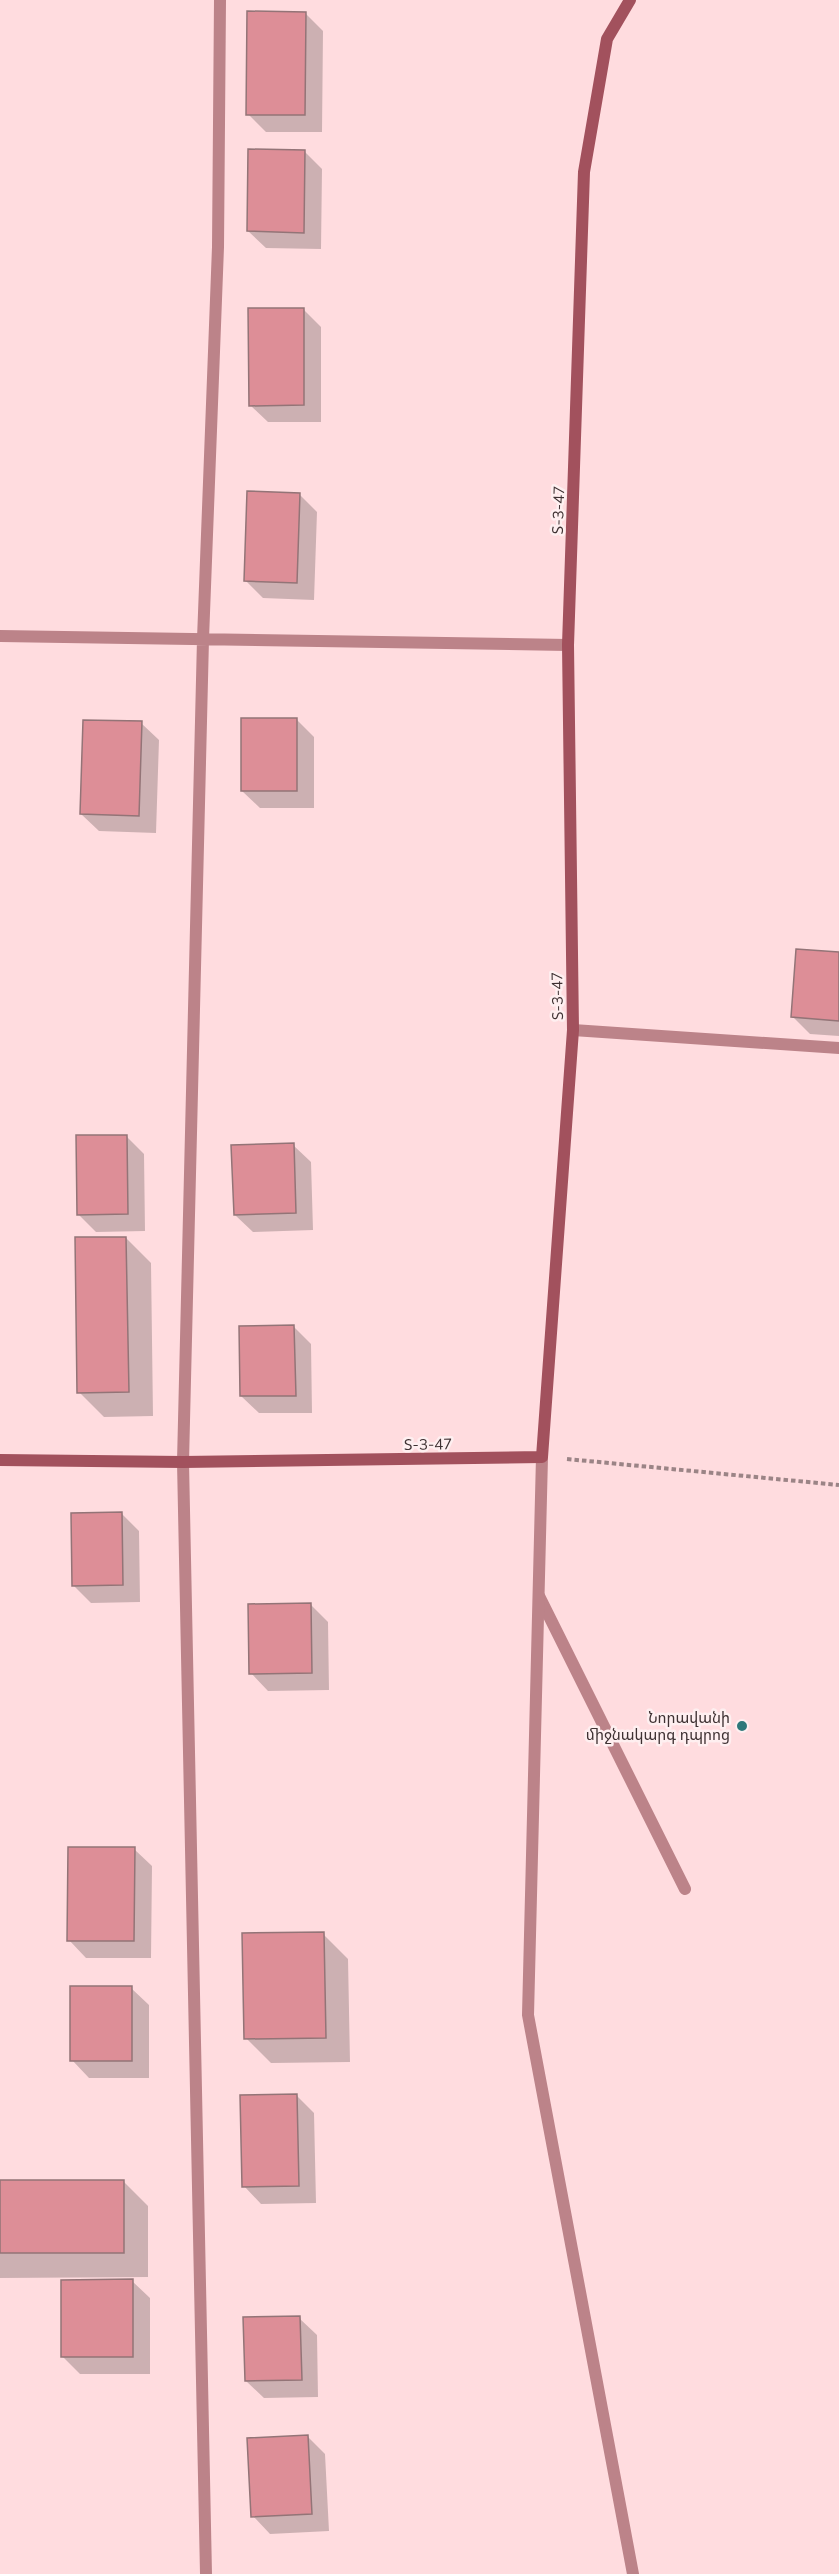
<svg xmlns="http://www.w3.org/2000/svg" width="839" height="2574" viewBox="0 0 839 2574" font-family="Mulish,'Noto Sans Armenian',sans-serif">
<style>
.shadow{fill:#0003}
.building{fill:#dd8e97;stroke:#937477;stroke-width:1.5}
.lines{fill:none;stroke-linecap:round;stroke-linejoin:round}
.path{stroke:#9b8486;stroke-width:4;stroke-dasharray:4.5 3;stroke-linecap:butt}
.lane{stroke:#bc8389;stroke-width:12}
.street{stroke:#bc8389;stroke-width:12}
.secondary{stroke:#a2515d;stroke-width:12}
.poi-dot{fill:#2e787a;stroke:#feeff0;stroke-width:2}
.labels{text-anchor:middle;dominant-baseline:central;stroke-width:5;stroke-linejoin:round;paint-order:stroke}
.street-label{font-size:15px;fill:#3e3132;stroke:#feeff0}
.poi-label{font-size:15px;fill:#3e3132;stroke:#feeff0;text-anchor:end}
</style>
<rect width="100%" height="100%" fill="#ffdcdf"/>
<path class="shadow" d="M 305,13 L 323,31 L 322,132 L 266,132 L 248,114 Z
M 305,152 L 322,169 L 321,249 L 266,248 L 248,231 Z
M 303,309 L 321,327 L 321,422 L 268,422 L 250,405 Z
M 299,494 L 317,512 L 314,600 L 263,598 L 246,581 Z
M 296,719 L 314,737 L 314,808 L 260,808 L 242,791 Z
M 141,723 L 159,740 L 156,833 L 99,831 L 81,814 Z
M 839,953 L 839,1036 L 810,1034 L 793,1017 Z
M 126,1136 L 144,1154 L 145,1231 L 96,1232 L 78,1214 Z
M 293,1145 L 311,1162 L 313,1230 L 253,1232 L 235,1215 Z
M 126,1238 L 151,1263 L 153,1416 L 104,1417 L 79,1392 Z
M 294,1327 L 311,1344 L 312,1413 L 259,1413 L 241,1396 Z
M 122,1514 L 139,1531 L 140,1602 L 91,1603 L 73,1585 Z
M 310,1604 L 328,1622 L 329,1690 L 268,1691 L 251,1673 Z
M 134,1849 L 152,1866 L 151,1958 L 86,1958 L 69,1940 Z
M 323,1934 L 348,1959 L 350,2062 L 271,2063 L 246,2038 Z
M 131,1988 L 149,2005 L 149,2078 L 89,2078 L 72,2060 Z
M 296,2095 L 314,2113 L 316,2203 L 261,2204 L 244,2186 Z
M 123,2181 L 148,2206 L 148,2277 L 0,2278 L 0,2182 Z
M 132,2281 L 150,2298 L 150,2374 L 80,2374 L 63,2357 Z
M 299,2318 L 317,2335 L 318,2397 L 264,2398 L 246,2381 Z
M 308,2437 L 325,2454 L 329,2531 L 270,2534 L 253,2516 Z"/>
<path class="building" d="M 247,11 L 306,12 L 305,115 L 246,115 Z
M 248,149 L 305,150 L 304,233 L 247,231 Z
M 248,308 L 304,308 L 304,405 L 249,406 Z
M 247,491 L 300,493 L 297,583 L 244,581 Z
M 241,718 L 297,718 L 297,791 L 241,791 Z
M 83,720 L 142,721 L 139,816 L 80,814 Z
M 796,949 L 839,952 L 839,1021 L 791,1017 Z
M 76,1135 L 127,1135 L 128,1214 L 77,1215 Z
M 294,1143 L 296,1213 L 234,1215 L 231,1145 Z
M 75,1237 L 126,1237 L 129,1392 L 77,1393 Z
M 294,1325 L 296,1396 L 240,1396 L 239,1326 Z
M 122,1512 L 123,1585 L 72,1586 L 71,1513 Z
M 311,1603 L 312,1673 L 249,1674 L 248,1604 Z
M 68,1847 L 135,1847 L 134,1941 L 67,1941 Z
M 324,1932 L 326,2038 L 244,2039 L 242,1933 Z
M 70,1986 L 132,1986 L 132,2061 L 70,2061 Z
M 297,2094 L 299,2186 L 242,2187 L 240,2095 Z
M 0,2180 L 124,2180 L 124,2253 L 0,2253 Z
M 133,2279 L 133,2357 L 61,2357 L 61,2280 Z
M 300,2316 L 302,2380 L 245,2381 L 243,2317 Z
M 308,2435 L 312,2514 L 251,2517 L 247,2438 Z"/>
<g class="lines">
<path class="path" d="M 567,1459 L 839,1485"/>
<path class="lane" d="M 539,1596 L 685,1889"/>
<path class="street" d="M 0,636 L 568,645
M 573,1030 L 839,1048
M 542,1457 L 528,2015 L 633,2574
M 206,2574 L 183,1462 L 203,639 L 218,247 L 220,0"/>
<path class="secondary" d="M 0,1460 L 183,1462 L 542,1457 L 573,1030 L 568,645 L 584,172 L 607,39 L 630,0"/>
</g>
<circle class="poi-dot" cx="742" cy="1726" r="6"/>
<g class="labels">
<g class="street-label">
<text transform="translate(558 510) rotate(-88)">Տ-3-47</text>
<text transform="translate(557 996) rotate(-91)">Տ-3-47</text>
<text transform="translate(428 1444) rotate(-1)">Տ-3-47</text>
</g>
<g class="poi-label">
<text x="730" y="1717">Նորավանի<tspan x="730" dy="17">միջնակարգ դպրոց</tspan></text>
</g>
</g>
</svg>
